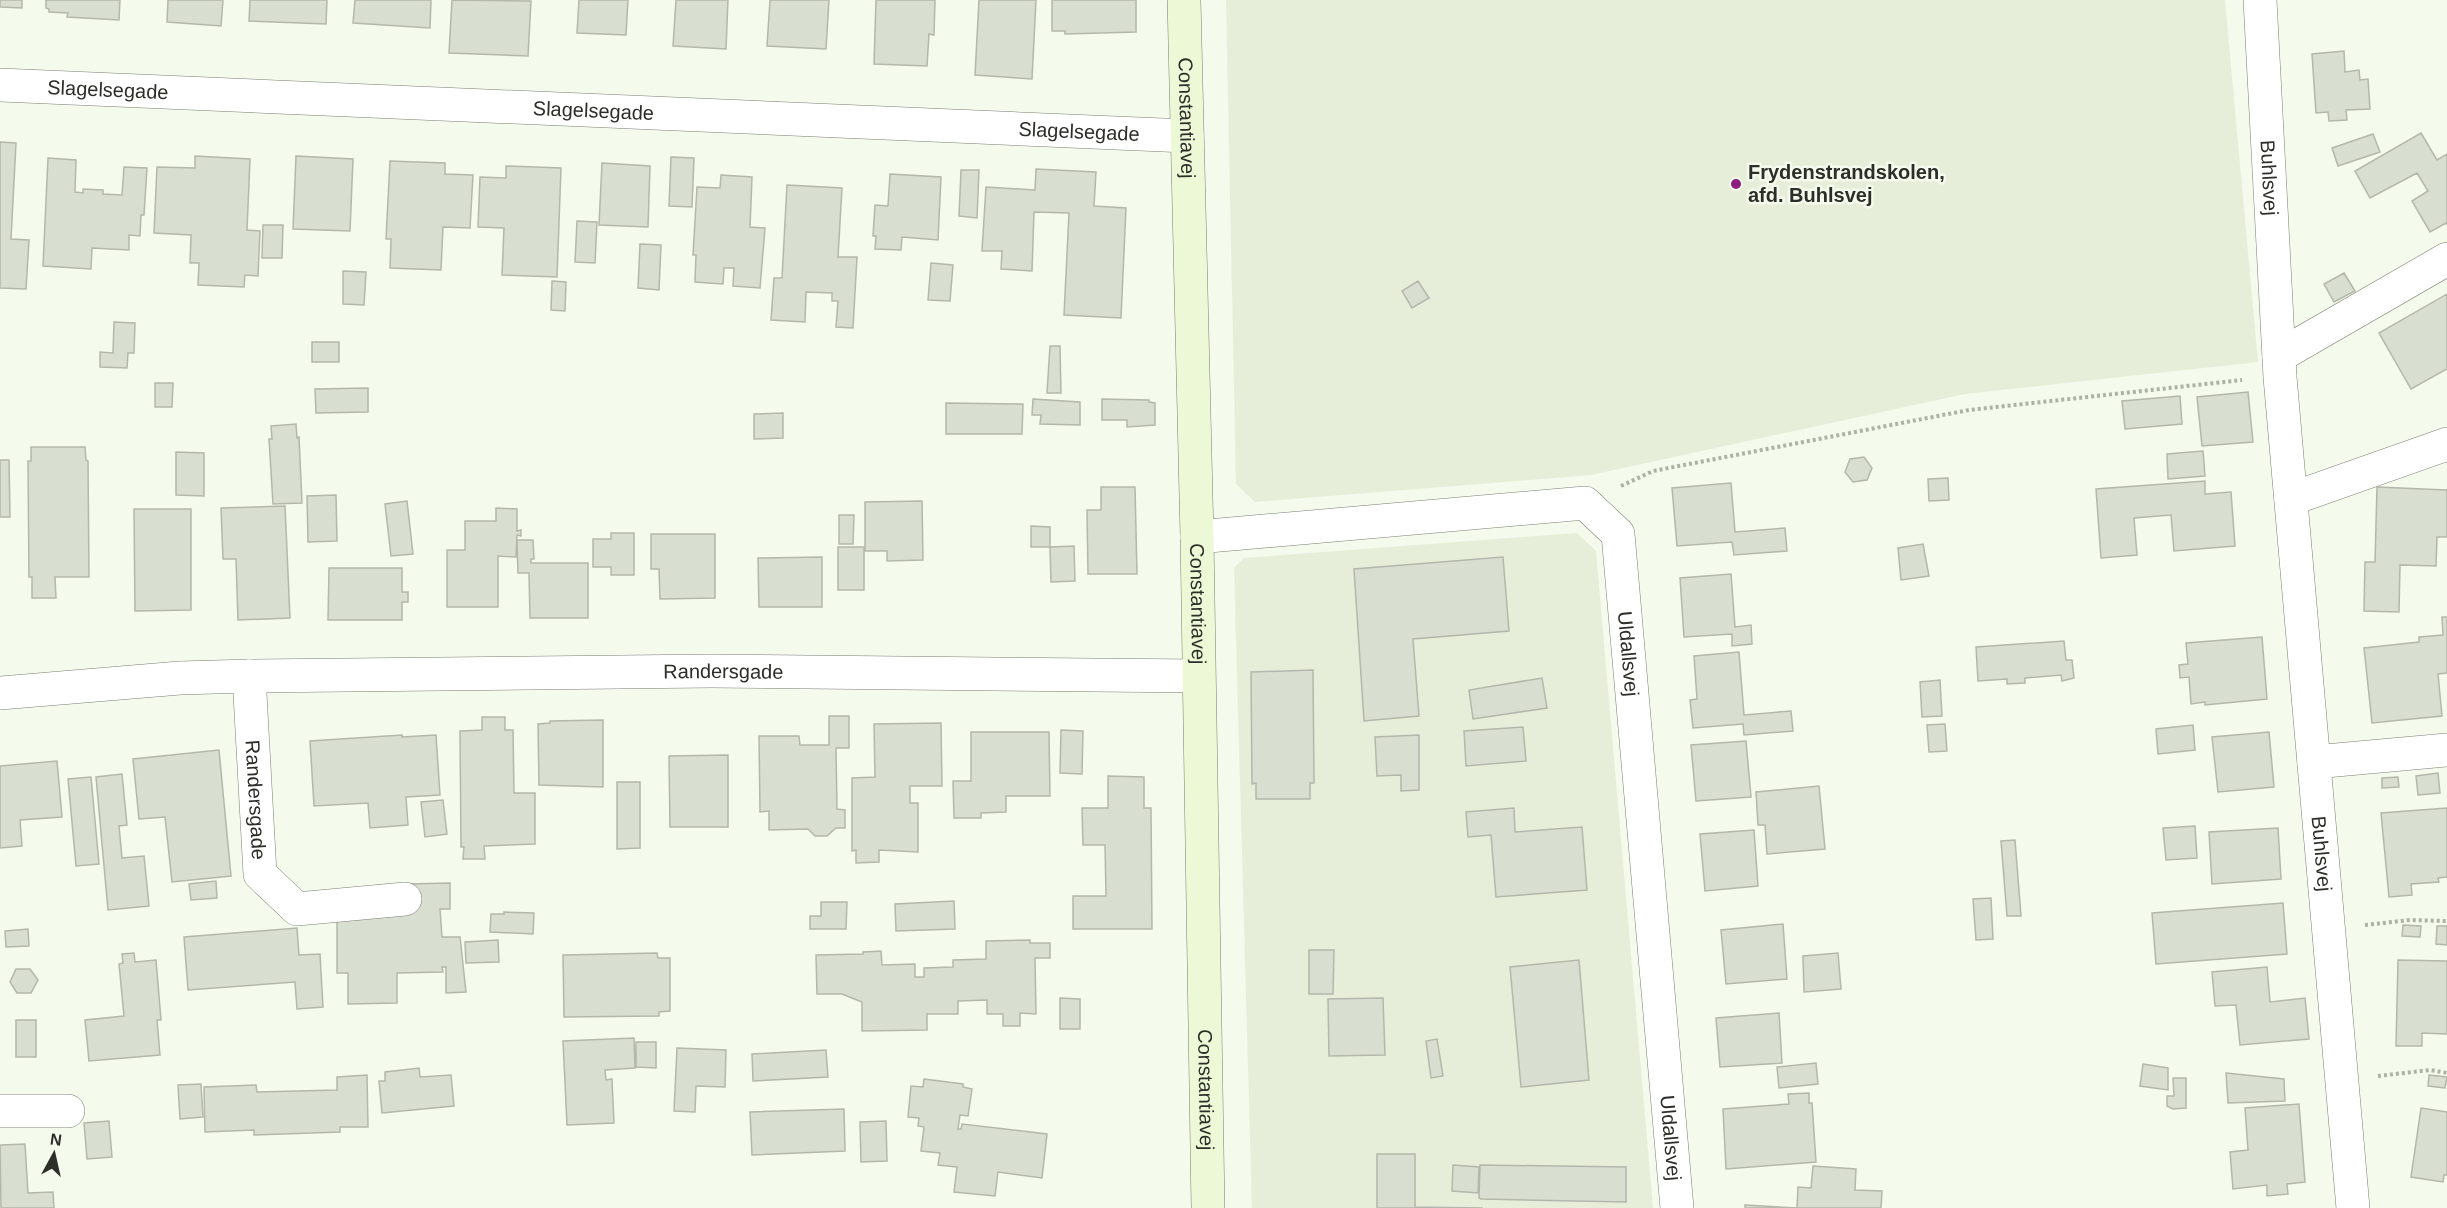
<svg xmlns="http://www.w3.org/2000/svg" width="2447" height="1208" viewBox="0 0 2447 1208" font-family="Helvetica,sans-serif">
<style>
.built{fill:#e6eed9}
.building{fill:#d8ded0;stroke:#b3b8ab;stroke-width:1.5}
.lines{fill:none;stroke-linecap:round;stroke-linejoin:round}
.street-casing{stroke:#7a7f72;stroke-width:34}
.secondary-casing{stroke:#7a7f72;stroke-width:34}
.path{stroke:#adb2a7;stroke-width:4;stroke-dasharray:3 3;stroke-linecap:butt}
.street{stroke:#fff;stroke-width:33}
.secondary{stroke:#ecf8d6;stroke-width:33}
.poi-dot{fill:#8f1d7e;stroke:#f4faec;stroke-width:2}
.labels{text-anchor:middle;dominant-baseline:central;stroke-width:5;stroke-linejoin:round;paint-order:stroke}
.street-label{font-size:20px;fill:#2c2e29;stroke:#f4faec}
.poi-label{font-size:20px;font-weight:bold;fill:#2c2e29;stroke:#f4faec;text-anchor:start}
</style>
<rect width="100%" height="100%" fill="#f4faec"/>
<path class="built" d="M 1226,0 L 2225,0 L 2258,362 L 1965,394 L 1591,475 L 1255,502 L 1236,484 Z
M 1577,533 L 1596,551 L 1653,1208 L 1252,1208 L 1234,568 L 1244,558 Z"/>
<path class="building" d="M 0,0 L 22,0 L 22,8 L 0,7 Z
M 46,0 L 120,0 L 119,20 L 67,17 L 68,13 L 49,12 L 49,9 L 46,8 Z
M 168,0 L 223,0 L 221,26 L 167,22 Z
M 250,0 L 327,0 L 326,24 L 249,21 Z
M 355,0 L 431,0 L 430,28 L 353,23 Z
M 452,0 L 531,1 L 528,56 L 449,53 Z
M 579,0 L 628,0 L 626,35 L 577,33 Z
M 676,0 L 728,0 L 726,49 L 673,46 Z
M 770,0 L 829,0 L 826,49 L 767,46 Z
M 876,0 L 935,0 L 934,35 L 929,34 L 927,66 L 874,64 Z
M 979,0 L 1036,0 L 1032,79 L 975,75 Z
M 1052,0 L 1136,0 L 1136,32 L 1065,34 L 1065,31 L 1052,31 Z
M 2344,51 L 2345,72 L 2359,70 L 2360,80 L 2368,79 L 2370,109 L 2346,110 L 2347,120 L 2329,121 L 2328,112 L 2316,113 L 2312,54 Z
M 2421,133 L 2437,160 L 2447,154 L 2447,225 L 2446,223 L 2430,232 L 2412,201 L 2428,191 L 2417,173 L 2370,198 L 2355,171 Z
M 2373,134 L 2380,152 L 2338,166 L 2332,148 Z
M 0,142 L 16,143 L 11,239 L 29,240 L 26,289 L 0,288 Z
M 195,156 L 250,159 L 247,230 L 260,231 L 258,276 L 245,275 L 244,287 L 198,285 L 199,263 L 190,263 L 191,235 L 154,233 L 157,167 L 195,168 Z
M 296,156 L 353,159 L 350,231 L 293,229 Z
M 671,157 L 694,158 L 692,207 L 669,206 Z
M 48,158 L 76,160 L 75,192 L 83,193 L 83,189 L 103,190 L 103,194 L 122,195 L 124,167 L 147,168 L 144,215 L 141,215 L 140,236 L 129,235 L 129,250 L 92,248 L 91,269 L 43,266 Z
M 390,161 L 445,163 L 445,174 L 473,175 L 470,228 L 443,227 L 441,270 L 390,268 L 391,239 L 386,239 Z
M 602,163 L 650,166 L 648,227 L 599,225 Z
M 506,166 L 561,168 L 557,277 L 502,275 L 504,228 L 478,227 L 480,177 L 506,178 Z
M 1036,169 L 1096,172 L 1094,206 L 1126,208 L 1121,318 L 1064,315 L 1069,213 L 1034,212 L 1032,271 L 1001,269 L 1002,251 L 982,251 L 986,187 L 1035,190 Z
M 961,170 L 979,170 L 977,218 L 959,216 Z
M 890,174 L 941,177 L 938,240 L 902,237 L 901,250 L 875,249 L 876,236 L 873,236 L 875,205 L 888,206 Z
M 721,175 L 752,177 L 750,227 L 765,228 L 760,288 L 733,286 L 734,268 L 724,268 L 723,284 L 695,282 L 696,255 L 693,255 L 697,187 L 720,188 Z
M 787,185 L 842,188 L 838,257 L 857,257 L 853,328 L 836,327 L 838,301 L 832,301 L 832,293 L 806,292 L 805,322 L 771,320 L 774,278 L 782,278 Z
M 577,221 L 597,222 L 595,263 L 575,262 Z
M 263,225 L 283,225 L 282,258 L 262,258 Z
M 640,244 L 661,245 L 659,290 L 638,288 Z
M 931,263 L 953,265 L 950,301 L 928,300 Z
M 343,271 L 366,272 L 364,305 L 343,304 Z
M 2344,273 L 2355,291 L 2334,302 L 2324,284 Z
M 552,281 L 566,282 L 565,311 L 551,310 Z
M 1418,281 L 1429,298 L 1412,308 L 1402,291 Z
M 2447,294 L 2447,369 L 2411,389 L 2379,333 Z
M 114,322 L 135,323 L 134,353 L 128,353 L 127,368 L 100,367 L 100,352 L 113,353 Z
M 312,342 L 339,342 L 339,362 L 312,362 Z
M 1050,346 L 1060,346 L 1061,393 L 1047,393 Z
M 155,383 L 173,383 L 172,407 L 155,407 Z
M 368,388 L 368,412 L 316,413 L 315,389 Z
M 2248,392 L 2253,442 L 2202,446 L 2197,397 Z
M 2180,396 L 2182,424 L 2125,429 L 2122,401 Z
M 1033,399 L 1080,402 L 1080,425 L 1040,424 L 1041,415 L 1032,415 Z
M 1102,399 L 1149,400 L 1149,402 L 1155,403 L 1155,425 L 1127,427 L 1127,420 L 1102,420 Z
M 946,403 L 1023,404 L 1022,434 L 946,434 Z
M 783,413 L 783,438 L 754,439 L 754,414 Z
M 296,424 L 297,438 L 299,437 L 302,503 L 273,504 L 269,439 L 272,439 L 271,426 Z
M 31,447 L 85,447 L 86,460 L 88,461 L 89,577 L 55,577 L 56,598 L 32,598 L 32,577 L 29,577 L 28,461 L 31,461 Z
M 2203,451 L 2205,476 L 2168,479 L 2167,454 Z
M 176,452 L 204,453 L 204,496 L 176,495 Z
M 1864,457 L 1872,468 L 1867,480 L 1853,482 L 1845,472 L 1850,459 Z
M 0,460 L 9,460 L 10,517 L 0,517 Z
M 1948,478 L 1949,500 L 1929,501 L 1928,479 Z
M 2205,481 L 2205,494 L 2231,492 L 2235,546 L 2174,551 L 2171,515 L 2134,518 L 2137,555 L 2101,558 L 2096,489 Z
M 1731,483 L 1735,532 L 1785,528 L 1787,551 L 1734,555 L 1732,542 L 1677,546 L 1672,488 Z
M 1101,487 L 1135,487 L 1137,574 L 1088,574 L 1087,510 L 1101,510 Z
M 2377,487 L 2447,490 L 2447,537 L 2437,537 L 2436,566 L 2400,565 L 2399,612 L 2364,611 L 2365,562 L 2375,562 Z
M 336,495 L 337,541 L 308,542 L 307,496 Z
M 407,501 L 413,554 L 391,556 L 385,504 Z
M 922,501 L 923,560 L 887,561 L 887,551 L 865,551 L 865,502 Z
M 285,506 L 290,618 L 238,620 L 236,559 L 223,559 L 221,508 Z
M 496,508 L 517,509 L 517,531 L 521,530 L 521,536 L 517,535 L 516,557 L 498,556 L 498,607 L 447,607 L 447,550 L 465,550 L 465,521 L 496,521 Z
M 134,509 L 191,509 L 191,610 L 135,611 Z
M 839,515 L 854,515 L 853,544 L 839,544 Z
M 1031,526 L 1050,527 L 1050,547 L 1031,547 Z
M 611,533 L 634,533 L 634,575 L 611,575 L 611,567 L 593,567 L 593,539 L 611,539 Z
M 651,534 L 715,534 L 715,598 L 660,599 L 659,569 L 651,569 Z
M 517,540 L 533,540 L 534,559 L 531,559 L 531,563 L 588,563 L 588,618 L 530,618 L 529,573 L 518,573 Z
M 1923,544 L 1929,576 L 1901,580 L 1898,548 Z
M 1074,546 L 1075,581 L 1051,582 L 1050,547 Z
M 838,547 L 864,547 L 864,590 L 838,590 Z
M 822,557 L 822,607 L 759,607 L 758,558 Z
M 1503,557 L 1509,631 L 1413,639 L 1419,716 L 1364,721 L 1354,569 Z
M 329,568 L 402,568 L 402,592 L 408,592 L 408,602 L 402,602 L 402,620 L 328,620 Z
M 1731,574 L 1735,627 L 1751,625 L 1752,644 L 1732,646 L 1732,634 L 1684,637 L 1680,578 Z
M 2442,617 L 2447,617 L 2447,673 L 2438,674 L 2442,716 L 2372,723 L 2364,648 L 2419,642 L 2419,637 L 2443,635 Z
M 2262,637 L 2267,699 L 2205,705 L 2205,702 L 2191,704 L 2189,677 L 2180,678 L 2179,665 L 2188,664 L 2186,643 Z
M 2064,641 L 2066,660 L 2072,660 L 2074,678 L 2062,681 L 2061,675 L 2025,678 L 2025,683 L 2007,684 L 2007,679 L 1978,681 L 1976,647 Z
M 1739,652 L 1744,715 L 1791,711 L 1793,731 L 1744,735 L 1743,724 L 1693,728 L 1690,700 L 1697,699 L 1694,656 Z
M 1313,670 L 1314,783 L 1310,783 L 1310,799 L 1256,799 L 1256,783 L 1252,784 L 1251,672 Z
M 1542,678 L 1547,708 L 1473,719 L 1469,690 Z
M 1940,680 L 1942,716 L 1922,717 L 1920,682 Z
M 829,716 L 849,716 L 849,748 L 836,748 L 837,809 L 845,810 L 845,828 L 836,828 L 827,836 L 815,836 L 808,829 L 769,830 L 769,811 L 760,812 L 759,736 L 799,736 L 800,745 L 829,745 Z
M 482,717 L 505,717 L 505,730 L 513,730 L 514,793 L 535,793 L 535,844 L 484,846 L 485,859 L 463,859 L 464,847 L 461,847 L 460,731 L 482,730 Z
M 603,720 L 603,787 L 539,785 L 538,724 L 550,723 L 550,721 Z
M 941,723 L 942,786 L 910,786 L 910,803 L 918,803 L 918,852 L 879,850 L 879,862 L 856,863 L 856,850 L 852,851 L 852,778 L 875,777 L 874,724 Z
M 1945,724 L 1947,751 L 1929,752 L 1927,725 Z
M 2193,725 L 2195,750 L 2158,754 L 2156,729 Z
M 1523,727 L 1526,761 L 1466,766 L 1464,731 Z
M 1061,730 L 1083,731 L 1082,774 L 1060,773 Z
M 971,732 L 1049,732 L 1050,796 L 1006,796 L 1006,812 L 981,813 L 981,818 L 954,818 L 953,781 L 971,781 Z
M 2269,732 L 2274,787 L 2218,792 L 2212,737 Z
M 402,735 L 402,737 L 436,735 L 440,795 L 406,797 L 408,825 L 370,828 L 368,803 L 314,806 L 310,741 Z
M 1419,735 L 1419,790 L 1401,791 L 1401,775 L 1377,776 L 1375,737 Z
M 1746,741 L 1751,797 L 1696,801 L 1691,745 Z
M 219,750 L 231,876 L 172,882 L 165,817 L 139,819 L 133,759 Z
M 728,755 L 728,827 L 670,827 L 669,756 Z
M 57,761 L 62,817 L 20,820 L 22,846 L 0,848 L 0,766 Z
M 2438,773 L 2440,793 L 2418,795 L 2416,776 Z
M 122,774 L 127,825 L 119,826 L 122,858 L 144,856 L 149,906 L 108,910 L 96,777 Z
M 1108,776 L 1144,777 L 1144,808 L 1151,808 L 1152,929 L 1073,929 L 1073,896 L 1106,896 L 1105,845 L 1083,845 L 1082,808 L 1108,808 Z
M 91,777 L 99,864 L 76,866 L 68,779 Z
M 2398,777 L 2399,787 L 2382,788 L 2382,778 Z
M 617,782 L 640,782 L 640,848 L 617,849 Z
M 1819,786 L 1825,849 L 1767,854 L 1765,825 L 1758,825 L 1756,792 Z
M 443,800 L 447,834 L 425,837 L 421,802 Z
M 1514,808 L 1515,832 L 1582,827 L 1587,890 L 1496,897 L 1491,835 L 1468,837 L 1466,812 Z
M 2447,808 L 2447,877 L 2438,878 L 2439,882 L 2411,884 L 2412,895 L 2389,897 L 2381,813 Z
M 2195,826 L 2197,858 L 2166,860 L 2163,828 Z
M 2278,828 L 2281,879 L 2212,884 L 2209,832 Z
M 1754,830 L 1758,886 L 1705,891 L 1700,834 Z
M 2015,840 L 2021,916 L 2007,916 L 2001,841 Z
M 216,881 L 217,898 L 191,900 L 189,884 Z
M 450,883 L 450,909 L 440,909 L 442,937 L 460,937 L 466,992 L 446,993 L 446,967 L 442,967 L 443,972 L 397,973 L 397,1003 L 348,1004 L 348,973 L 337,973 L 337,914 L 405,884 Z
M 1991,898 L 1993,939 L 1976,940 L 1973,899 Z
M 954,901 L 955,929 L 896,931 L 895,904 Z
M 821,902 L 847,902 L 846,929 L 810,929 L 810,916 L 821,916 Z
M 2283,903 L 2287,954 L 2156,964 L 2152,913 Z
M 504,912 L 534,913 L 533,934 L 490,932 L 491,914 L 504,914 Z
M 1783,924 L 1787,979 L 1726,984 L 1721,930 Z
M 2403,925 L 2421,926 L 2420,937 L 2402,936 Z
M 2437,926 L 2447,926 L 2447,945 L 2436,944 Z
M 297,928 L 299,955 L 320,954 L 323,1007 L 297,1009 L 295,982 L 188,990 L 184,937 Z
M 28,929 L 29,946 L 6,947 L 5,931 Z
M 498,940 L 499,962 L 466,963 L 465,942 Z
M 1030,940 L 1030,943 L 1050,943 L 1050,958 L 1035,958 L 1036,1014 L 1020,1013 L 1020,1026 L 1003,1026 L 1003,1014 L 987,1014 L 987,1000 L 958,1001 L 958,1014 L 927,1014 L 927,1030 L 862,1031 L 862,1002 L 842,994 L 817,994 L 816,955 L 863,954 L 863,952 L 881,951 L 882,965 L 915,964 L 915,977 L 924,977 L 924,968 L 953,967 L 953,960 L 986,959 L 986,941 Z
M 1309,950 L 1334,950 L 1333,994 L 1309,994 Z
M 134,953 L 135,962 L 156,960 L 161,1020 L 157,1020 L 160,1055 L 89,1061 L 85,1020 L 124,1016 L 119,964 L 123,963 L 122,954 Z
M 657,953 L 658,958 L 670,958 L 670,1011 L 659,1012 L 659,1016 L 564,1017 L 563,955 Z
M 1838,953 L 1841,989 L 1804,992 L 1803,956 Z
M 1579,960 L 1589,1080 L 1521,1087 L 1510,967 Z
M 2398,960 L 2447,961 L 2447,1034 L 2422,1033 L 2422,1046 L 2396,1046 Z
M 2267,967 L 2270,1002 L 2305,998 L 2309,1039 L 2240,1045 L 2236,1005 L 2215,1006 L 2212,972 Z
M 16,969 L 30,969 L 38,980 L 31,993 L 17,993 L 10,982 Z
M 1060,998 L 1080,999 L 1080,1029 L 1060,1029 Z
M 1383,998 L 1385,1055 L 1329,1056 L 1328,999 Z
M 1779,1013 L 1782,1063 L 1720,1067 L 1716,1018 Z
M 16,1020 L 36,1020 L 36,1057 L 16,1057 Z
M 634,1038 L 635,1068 L 605,1070 L 606,1080 L 612,1079 L 614,1123 L 567,1125 L 563,1041 Z
M 1437,1039 L 1443,1076 L 1431,1078 L 1426,1041 Z
M 636,1042 L 656,1042 L 656,1068 L 636,1067 Z
M 677,1048 L 726,1050 L 725,1087 L 696,1086 L 695,1112 L 674,1111 Z
M 826,1050 L 828,1077 L 753,1081 L 752,1054 Z
M 1816,1063 L 1818,1084 L 1779,1088 L 1777,1067 Z
M 2143,1064 L 2168,1068 L 2168,1090 L 2140,1086 Z
M 419,1068 L 420,1077 L 451,1075 L 454,1106 L 382,1113 L 379,1081 L 385,1081 L 385,1072 Z
M 2226,1073 L 2284,1079 L 2285,1101 L 2228,1103 Z
M 367,1075 L 368,1127 L 340,1127 L 340,1132 L 254,1135 L 254,1130 L 205,1132 L 204,1087 L 256,1085 L 257,1092 L 337,1090 L 337,1077 Z
M 2429,1075 L 2447,1077 L 2445,1088 L 2428,1086 Z
M 2173,1078 L 2186,1078 L 2186,1108 L 2173,1109 L 2167,1106 L 2167,1096 L 2174,1096 Z
M 924,1079 L 963,1084 L 963,1087 L 972,1089 L 968,1116 L 960,1115 L 958,1129 L 961,1129 L 962,1124 L 1047,1134 L 1042,1178 L 998,1172 L 995,1196 L 954,1192 L 957,1167 L 938,1165 L 940,1153 L 921,1151 L 924,1127 L 918,1126 L 919,1118 L 908,1117 L 911,1086 L 923,1087 Z
M 201,1084 L 203,1117 L 180,1119 L 178,1085 Z
M 1809,1093 L 1809,1103 L 1812,1103 L 1816,1162 L 1726,1169 L 1723,1109 L 1789,1104 L 1788,1094 Z
M 2299,1104 L 2305,1182 L 2287,1184 L 2288,1194 L 2267,1196 L 2267,1185 L 2233,1189 L 2230,1152 L 2248,1150 L 2245,1108 Z
M 2421,1108 L 2447,1112 L 2447,1175 L 2444,1175 L 2443,1182 L 2411,1177 Z
M 844,1109 L 845,1151 L 752,1155 L 750,1112 Z
M 109,1121 L 112,1157 L 87,1159 L 84,1123 Z
M 886,1121 L 887,1161 L 861,1162 L 860,1122 Z
M 25,1144 L 28,1193 L 53,1192 L 54,1208 L 1,1208 L 0,1145 Z
M 1377,1154 L 1415,1154 L 1415,1207 L 1483,1208 L 1377,1208 Z
M 1453,1165 L 1479,1167 L 1478,1193 L 1452,1191 Z
M 1480,1165 L 1626,1167 L 1626,1202 L 1481,1199 L 1479,1198 Z
M 1813,1166 L 1856,1169 L 1855,1190 L 1882,1191 L 1881,1208 L 1797,1208 L 1798,1187 L 1811,1188 Z
M 1745,1205 L 1797,1208 L 1745,1208 Z"/>
<g class="lines">
<defs>
<g id="street">
<path id="s1" d="M 2260,0 L 2280,377 L 2353,1208"/>
<path id="s2" d="M 0,85 L 1187,136"/>
<path d="M 2279,356 L 2447,259"/>
<path d="M 2291,499 L 2447,444"/>
<path id="s3" d="M 1197,537 L 1585,503 L 1618,534 L 1677,1208"/>
<path id="s4" d="M 249,676 L 260,874 L 297,909 L 405,899"/>
<path id="s5" d="M 0,693 L 180,678 L 249,676 L 710,671 L 1198,676"/>
<path d="M 2314,762 L 2447,750"/>
<path d="M 0,1111 L 68,1111"/>
</g>
<g id="secondary">
<path id="s6" d="M 1184,0 L 1197,537 L 1208,1208"/>
</g>
</defs>
<use href="#street" class="street-casing"/>
<use href="#secondary" class="secondary-casing"/>
<path class="path" d="M 1621,486 L 1653,471 L 1969,410 L 2242,380
M 2365,925 L 2410,920 L 2447,921
M 2378,1076 L 2430,1070 L 2447,1073"/>
<use href="#street" class="street"/>
<use href="#secondary" class="secondary"/>
</g>
<circle class="poi-dot" cx="1736" cy="184" r="6"/>
<g class="labels">
<g class="street-label">
<text stroke="none"><textPath href="#s2" startOffset="108">Slagelsegade</textPath></text>
<text stroke="none"><textPath href="#s2" startOffset="594">Slagelsegade</textPath></text>
<text stroke="none"><textPath href="#s6" startOffset="118">Constantiavej</textPath></text>
<text stroke="none"><textPath href="#s2" startOffset="1080">Slagelsegade</textPath></text>
<text stroke="none"><textPath href="#s1" startOffset="178">Buhlsvej</textPath></text>
<text stroke="none"><textPath href="#s6" startOffset="604">Constantiavej</textPath></text>
<text stroke="none"><textPath href="#s3" startOffset="555">Uldallsvej</textPath></text>
<text stroke="none"><textPath href="#s5" startOffset="724">Randersgade</textPath></text>
<text stroke="none"><textPath href="#s4" startOffset="124">Randersgade</textPath></text>
<text stroke="none"><textPath href="#s1" startOffset="856">Buhlsvej</textPath></text>
<text stroke="none"><textPath href="#s6" startOffset="1090">Constantiavej</textPath></text>
<text stroke="none"><textPath href="#s3" startOffset="1041">Uldallsvej</textPath></text>
</g>
<g class="poi-label">
<text x="1748" y="172">Frydenstrandskolen,<tspan x="1748" dy="23">afd. Buhlsvej</tspan></text>
</g>
</g>
<g transform="translate(54 1154) rotate(8)" stroke="#f4faec" stroke-width="4.5" paint-order="stroke">
<path d="M0-4.5L10 22L0 15L-10 22Z" fill="#2c2e29"/>
<text y="-9" font-size="16" font-weight="bold" text-anchor="middle" fill="#2c2e29">N</text>
</g>
</svg>
